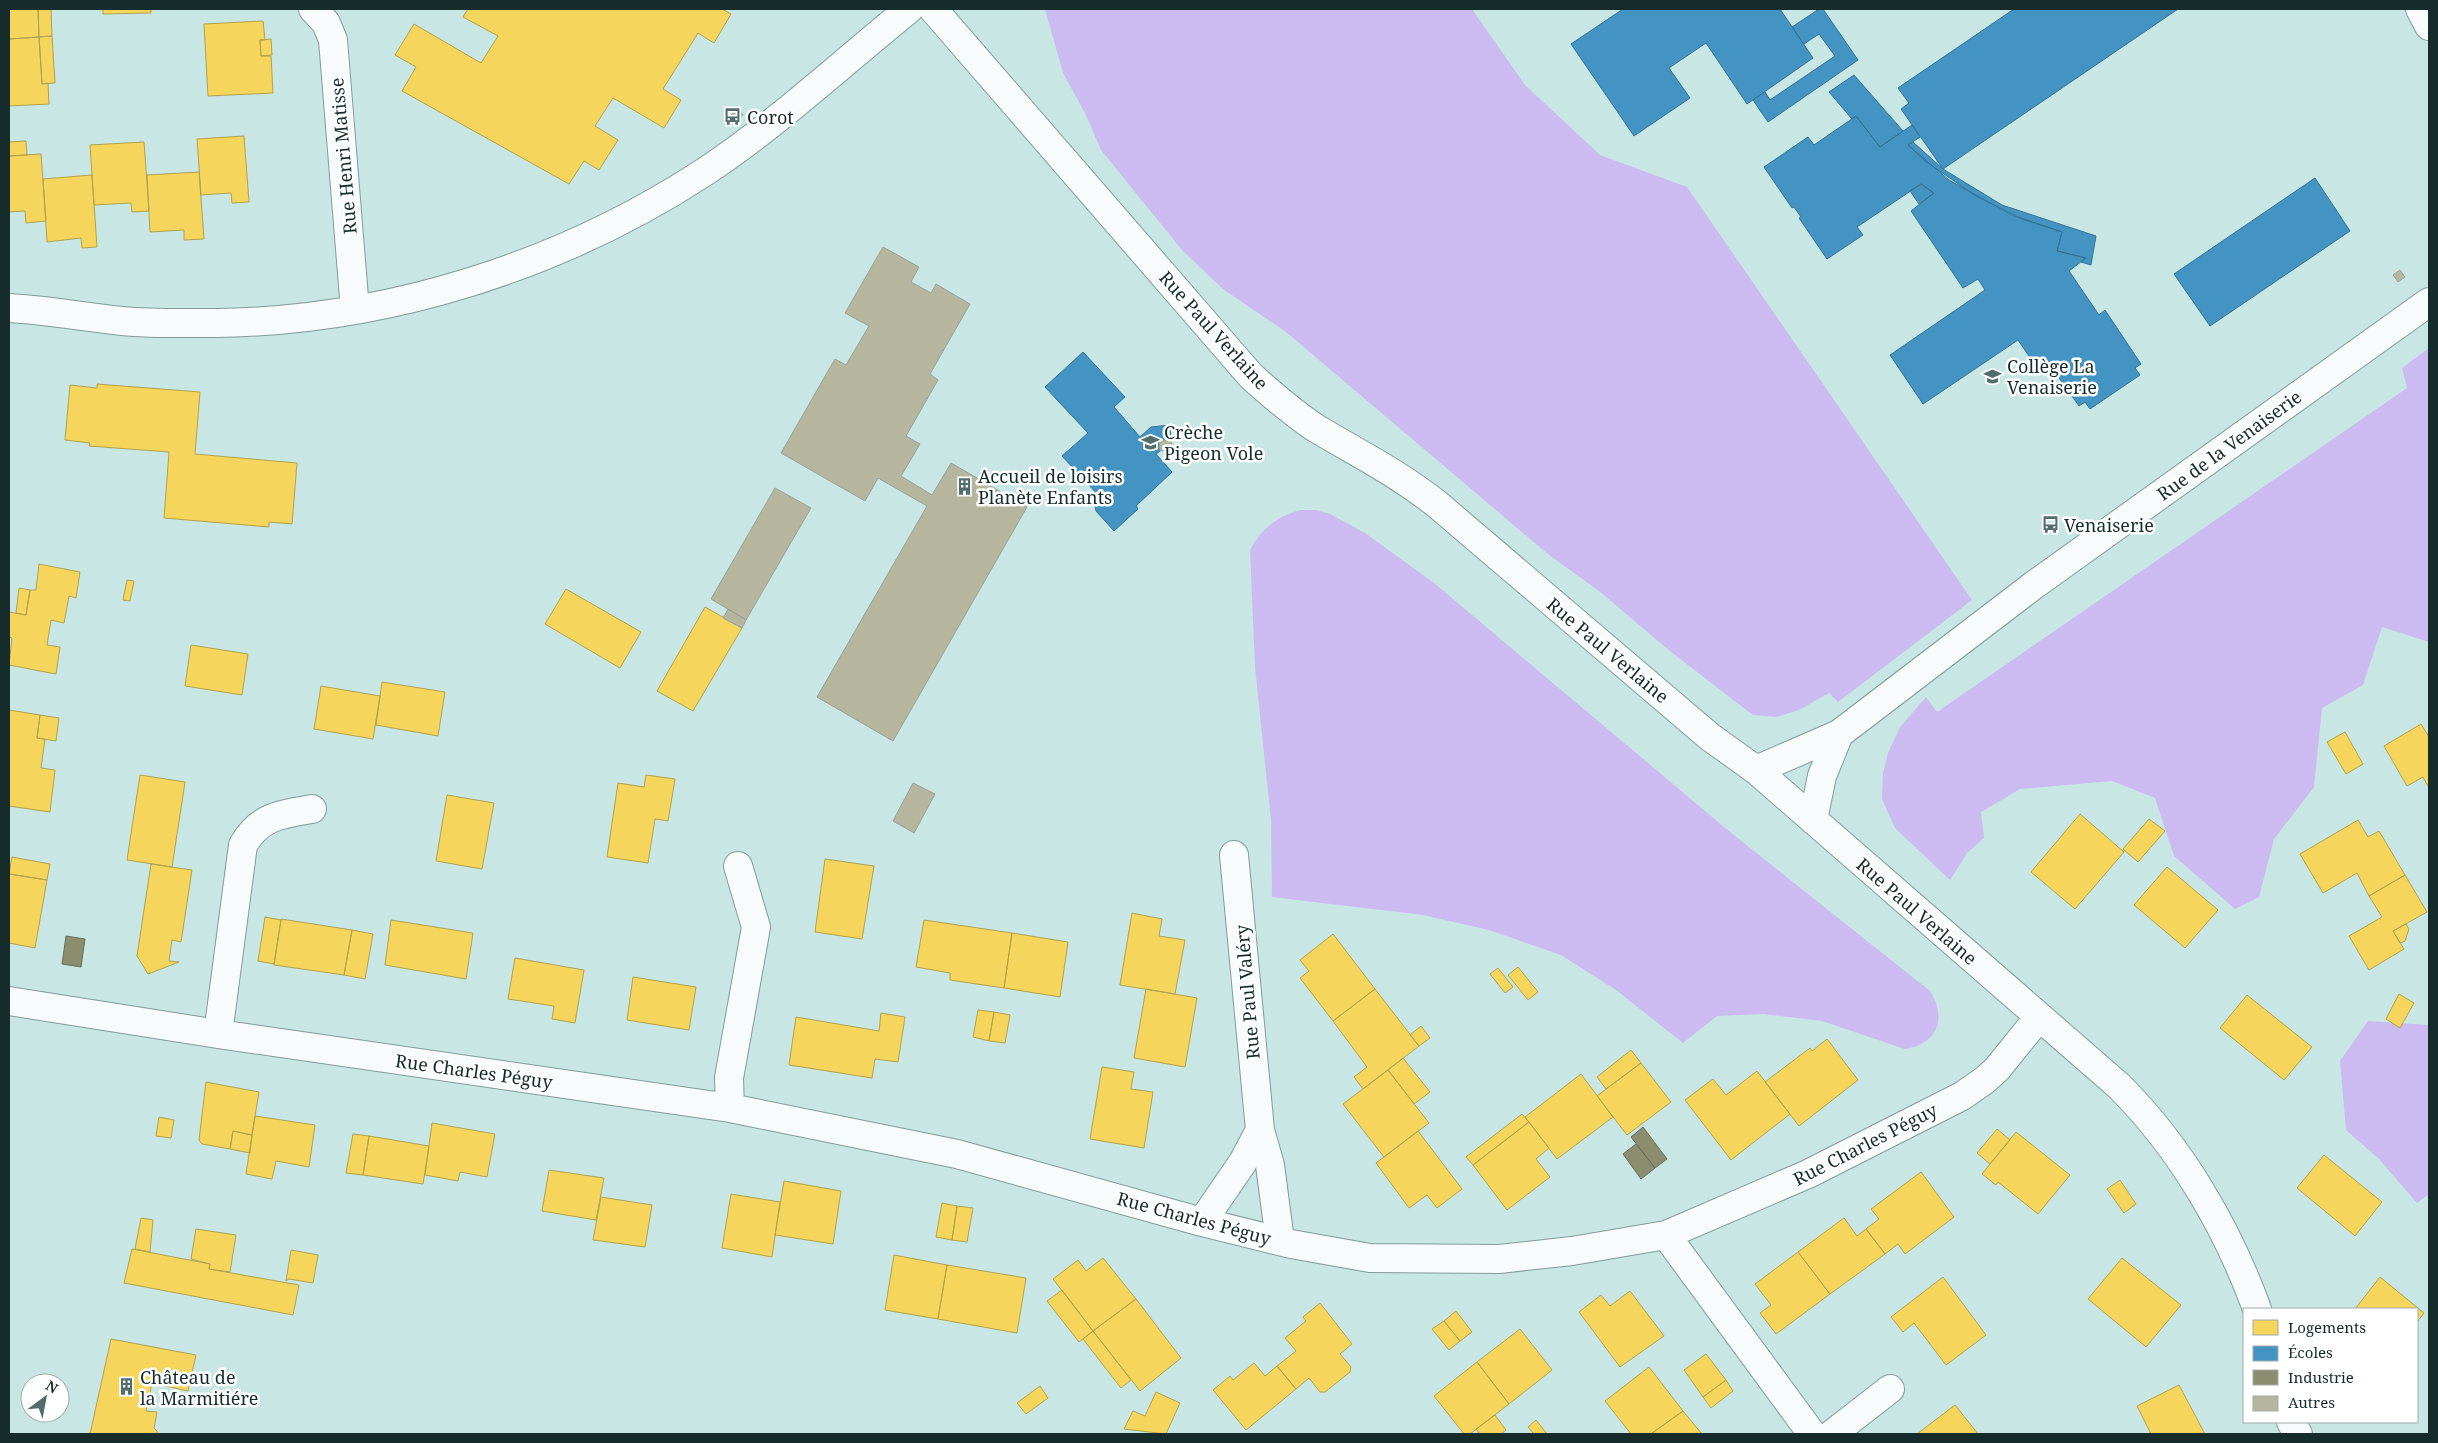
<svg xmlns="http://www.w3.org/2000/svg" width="2438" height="1443" viewBox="0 0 2438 1443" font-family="'Noto Serif',serif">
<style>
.forest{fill:#ccbbf1}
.homes{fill:#f6d55c;stroke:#b2a24d}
.schools{fill:#4393c3;stroke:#357495}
.industry{fill:#8c8c6e;stroke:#686f5a}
.building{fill:#b6b59e;stroke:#99a29b}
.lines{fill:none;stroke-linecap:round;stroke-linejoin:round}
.street-casing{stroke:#839c9a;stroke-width:30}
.street{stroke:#f7fbfb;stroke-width:28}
.labels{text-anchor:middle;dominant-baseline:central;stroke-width:5;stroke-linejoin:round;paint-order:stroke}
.poi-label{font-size:18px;fill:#152c2b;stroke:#fff;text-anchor:start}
.street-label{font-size:18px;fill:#152c2b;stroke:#fff}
</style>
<rect width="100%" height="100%" fill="#c7e6e4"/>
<path class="forest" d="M 1045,9 L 1472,9 L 1525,85 L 1600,155 L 1687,187 L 1972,600 L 1838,702 L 1829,693 L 1799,710 L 1776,717 L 1753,715 L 1671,652 L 1599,591 L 1549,555 L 1286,332 L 1223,289 L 1182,250 L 1101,150 L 1085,113 L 1063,73 Z
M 2429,348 L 2429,642 L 2382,627 L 2363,685 L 2322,708 L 2314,787 L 2274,839 L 2259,897 L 2235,909 L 2174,856 L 2155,798 L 2112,781 L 2020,789 L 1981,812 L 1984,838 L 1967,853 L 1950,880 L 1895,828 L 1882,799 L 1883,773 L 1888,753 L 1900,727 L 1926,697 L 1937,712 L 2407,388 L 2402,368 Z
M 1300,510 L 1316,510 L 1330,514 L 1365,533 L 1434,583 L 1730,832 L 1930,991 C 1947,1018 1938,1044 1905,1049 L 1822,1021 L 1764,1014 L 1717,1016 L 1683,1043 L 1616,990 L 1561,955 L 1489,930 L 1423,915 L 1272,897 L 1271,820 L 1255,667 L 1250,550 C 1262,528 1276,517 1300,510 Z
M 2368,1021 L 2429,1025 L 2429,1194 L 2417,1203 L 2379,1159 L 2346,1130 L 2340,1061 Z"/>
<path class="homes" d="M 9,9 L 38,9 L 39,37 L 9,39 Z
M 38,9 L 51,9 L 52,36 L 39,37 Z
M 103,9 L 151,9 L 151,13 L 103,14 Z
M 468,9 L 722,9 L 731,14 L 714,43 L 698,33 L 663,89 L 681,100 L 664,128 L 613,98 L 595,126 L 618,140 L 599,170 L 584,161 L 569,184 L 402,91 L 416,67 L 395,55 L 414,24 L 481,63 L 498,36 L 463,17 Z
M 263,21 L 265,40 L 260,40 L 261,56 L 271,56 L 273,93 L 208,96 L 204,24 Z
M 52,36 L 55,83 L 42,84 L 39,37 Z
M 39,37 L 42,84 L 48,83 L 49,104 L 9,106 L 9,39 Z
M 271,39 L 272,55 L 261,56 L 260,40 Z
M 244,136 L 249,202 L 232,203 L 231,193 L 201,195 L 197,139 Z
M 26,141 L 27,155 L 9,156 L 9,142 Z
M 144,142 L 149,211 L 132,212 L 131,203 L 94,205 L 90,145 Z
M 41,154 L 46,221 L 26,223 L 25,211 L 9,212 L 9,156 Z
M 199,172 L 204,239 L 184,240 L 184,230 L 150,232 L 147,175 Z
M 92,175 L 97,247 L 82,248 L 81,238 L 47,242 L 43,179 Z
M 97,384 L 200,392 L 195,454 L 297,463 L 292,524 L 269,522 L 269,527 L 164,518 L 169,452 L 89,446 L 90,443 L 65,440 L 70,385 L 97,388 Z
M 39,564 L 80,572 L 76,598 L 69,596 L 64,623 L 51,620 L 47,645 L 60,647 L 56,674 L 9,665 L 12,638 L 9,637 L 9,612 L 26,615 L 30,590 L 36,590 Z
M 127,580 L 134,581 L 130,601 L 123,600 Z
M 19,588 L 30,590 L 26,615 L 16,613 Z
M 566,589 L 641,632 L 620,668 L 545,624 Z
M 705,607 L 742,628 L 693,711 L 657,691 Z
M 191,645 L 248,654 L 242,695 L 185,686 Z
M 382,682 L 445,692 L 438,736 L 376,725 Z
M 321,686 L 380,696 L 373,739 L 314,729 Z
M 9,710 L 40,715 L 37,738 L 45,739 L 41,768 L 55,770 L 50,812 L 9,806 Z
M 40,715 L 59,718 L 56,741 L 37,738 Z
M 2421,724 L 2429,737 L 2429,788 L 2423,777 L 2407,786 L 2384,746 Z
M 2345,732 L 2363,764 L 2346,774 L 2327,742 Z
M 140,775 L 185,782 L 172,867 L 127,860 Z
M 646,775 L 675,779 L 668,821 L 655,819 L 648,863 L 607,857 L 618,783 L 644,787 Z
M 447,795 L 494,803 L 482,869 L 436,861 Z
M 2080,814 L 2124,852 L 2075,909 L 2031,872 Z
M 2149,819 L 2165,831 L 2138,862 L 2123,849 Z
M 2358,820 L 2368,837 L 2379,831 L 2405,875 L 2369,896 L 2357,873 L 2323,893 L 2300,854 Z
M 12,857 L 50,864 L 47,880 L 9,874 Z
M 825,859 L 874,866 L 862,939 L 815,932 Z
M 151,864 L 192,870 L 181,942 L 172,940 L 169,961 L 179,962 L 148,974 L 137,956 Z
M 2167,867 L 2218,910 L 2185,948 L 2134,905 Z
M 9,874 L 47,880 L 35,948 L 9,943 Z
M 2405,875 L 2427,912 L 2393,931 L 2404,949 L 2369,970 L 2349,936 L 2382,917 L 2369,896 Z
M 1132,913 L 1162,919 L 1159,936 L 1185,940 L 1175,994 L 1120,985 Z
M 265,917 L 281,920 L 274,964 L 258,961 Z
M 281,919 L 352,930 L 344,975 L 274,965 Z
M 391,920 L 473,933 L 466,979 L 385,965 Z
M 924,920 L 1012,933 L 1004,988 L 950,980 L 950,973 L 916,967 Z
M 2406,924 L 2409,929 L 2405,941 L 2400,943 L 2393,931 Z
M 352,930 L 373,934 L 365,979 L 344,975 Z
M 1012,933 L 1068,942 L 1060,997 L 1004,988 Z
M 1333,934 L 1375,989 L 1333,1021 L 1300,978 L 1309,971 L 1300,960 Z
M 515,958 L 584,970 L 575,1023 L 552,1019 L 554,1006 L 508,999 Z
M 1518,967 L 1538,992 L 1528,1000 L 1508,975 Z
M 1498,968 L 1513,987 L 1505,993 L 1490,974 Z
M 633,977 L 696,987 L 689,1030 L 627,1020 Z
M 1146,989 L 1197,998 L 1185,1067 L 1134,1058 Z
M 1375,989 L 1419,1046 L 1363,1089 L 1354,1077 L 1367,1067 L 1333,1021 Z
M 2399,994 L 2414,1003 L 2400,1028 L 2386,1019 Z
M 2247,995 L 2312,1047 L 2284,1080 L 2220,1028 Z
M 978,1010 L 994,1012 L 989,1041 L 973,1037 Z
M 994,1012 L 1010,1015 L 1005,1043 L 989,1041 Z
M 881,1013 L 905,1017 L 898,1062 L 875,1059 L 872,1078 L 789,1065 L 796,1017 L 879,1031 Z
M 1421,1026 L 1430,1038 L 1419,1046 L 1410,1035 Z
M 1827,1039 L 1858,1080 L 1799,1126 L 1765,1082 L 1810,1048 L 1812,1051 Z
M 1631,1050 L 1641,1063 L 1606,1089 L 1597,1077 Z
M 1403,1058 L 1430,1092 L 1414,1104 L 1388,1070 Z
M 1641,1063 L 1671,1102 L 1627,1135 L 1597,1096 Z
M 1102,1067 L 1134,1072 L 1131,1089 L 1153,1092 L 1144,1148 L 1090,1139 Z
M 1388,1070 L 1429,1123 L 1384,1157 L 1343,1104 Z
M 1757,1071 L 1790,1114 L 1731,1160 L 1685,1100 L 1713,1079 L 1726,1095 Z
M 1581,1074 L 1613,1117 L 1557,1159 L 1525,1117 Z
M 206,1082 L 259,1092 L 252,1135 L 233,1131 L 230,1149 L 202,1144 L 199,1140 Z
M 1522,1114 L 1529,1122 L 1473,1165 L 1466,1157 Z
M 255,1116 L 315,1125 L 309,1167 L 276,1161 L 272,1179 L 246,1174 Z
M 159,1117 L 174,1120 L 171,1138 L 156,1136 Z
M 1529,1122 L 1549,1148 L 1536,1159 L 1550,1177 L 1507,1210 L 1473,1165 Z
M 432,1123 L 495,1134 L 487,1177 L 460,1172 L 458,1181 L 425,1175 Z
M 1997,1129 L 2010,1140 L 1990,1164 L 1977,1153 Z
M 233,1131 L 252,1135 L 250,1153 L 230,1149 Z
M 1418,1131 L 1462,1189 L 1437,1208 L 1427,1195 L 1409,1208 L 1376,1163 Z
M 2016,1132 L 2070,1175 L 2038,1214 L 1998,1182 L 1996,1185 L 1982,1174 Z
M 353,1134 L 369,1136 L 363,1175 L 346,1173 Z
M 369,1136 L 429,1146 L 423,1184 L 363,1175 Z
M 2324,1155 L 2382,1202 L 2355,1236 L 2297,1188 Z
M 549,1170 L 604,1178 L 596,1220 L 542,1211 Z
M 1921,1172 L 1954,1217 L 1905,1254 L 1898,1244 L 1885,1254 L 1866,1229 L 1879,1219 L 1871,1209 Z
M 2120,1180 L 2136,1204 L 2124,1213 L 2107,1189 Z
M 784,1181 L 841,1191 L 833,1244 L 775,1235 Z
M 731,1194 L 780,1202 L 772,1257 L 722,1248 Z
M 601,1197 L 652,1205 L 645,1247 L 593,1240 Z
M 942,1203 L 957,1206 L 952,1240 L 936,1237 Z
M 957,1206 L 973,1208 L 967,1242 L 952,1240 Z
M 141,1218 L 153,1220 L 150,1252 L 135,1249 Z
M 1844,1218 L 1857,1236 L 1866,1229 L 1885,1254 L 1830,1294 L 1798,1252 Z
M 196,1229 L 236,1235 L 230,1272 L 209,1269 L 210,1264 L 191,1259 Z
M 132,1249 L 210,1264 L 209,1269 L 299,1285 L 293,1315 L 124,1283 Z
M 291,1250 L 318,1255 L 313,1283 L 289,1279 L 286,1281 Z
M 1798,1252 L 1830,1294 L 1776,1334 L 1760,1313 L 1771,1305 L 1755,1284 Z
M 894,1255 L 947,1265 L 938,1319 L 885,1310 Z
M 1103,1258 L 1136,1299 L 1093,1331 L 1053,1279 L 1078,1260 L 1086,1271 Z
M 2122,1258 L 2181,1305 L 2146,1347 L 2088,1299 Z
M 947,1265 L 1026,1278 L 1017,1333 L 938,1319 Z
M 1943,1277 L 1986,1335 L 1946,1365 L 1914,1323 L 1903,1332 L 1891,1317 Z
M 2380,1277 L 2424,1313 L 2417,1322 L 2417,1309 L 2355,1309 Z
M 1062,1290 L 1093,1331 L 1079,1342 L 1047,1301 Z
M 1630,1291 L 1664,1336 L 1620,1367 L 1579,1312 L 1601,1295 L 1610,1306 Z
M 1136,1299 L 1181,1358 L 1140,1391 L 1093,1331 Z
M 1320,1303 L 1352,1344 L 1340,1354 L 1351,1367 L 1350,1372 L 1325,1392 L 1320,1392 L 1309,1378 L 1296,1389 L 1277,1366 L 1296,1351 L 1285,1338 L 1306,1321 L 1303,1317 Z
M 1456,1311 L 1472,1332 L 1460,1341 L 1444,1321 Z
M 1444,1321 L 1460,1341 L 1449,1350 L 1432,1329 Z
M 1520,1329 L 1552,1370 L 1509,1404 L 1477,1362 Z
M 1093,1331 L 1131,1380 L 1121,1388 L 1083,1339 Z
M 111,1339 L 196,1355 L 188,1391 L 152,1383 L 146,1411 L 157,1412 L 154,1428 L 157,1431 L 157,1434 L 90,1434 Z
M 1706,1354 L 1726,1380 L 1703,1397 L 1684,1370 Z
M 1477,1362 L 1509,1404 L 1470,1434 L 1464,1434 L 1434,1396 Z
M 1254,1363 L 1265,1376 L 1277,1366 L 1296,1389 L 1246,1430 L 1213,1390 L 1230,1376 L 1233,1380 Z
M 1649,1367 L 1683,1411 L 1651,1434 L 1631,1434 L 1605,1401 Z
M 1726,1380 L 1733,1391 L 1711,1408 L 1703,1397 Z
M 2179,1385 L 2205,1434 L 2151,1434 L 2137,1406 Z
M 1040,1386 L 1048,1398 L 1026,1414 L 1017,1403 Z
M 1156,1392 L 1180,1403 L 1166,1434 L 1124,1429 L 1133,1411 L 1145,1416 Z
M 1955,1405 L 1978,1434 L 1917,1434 Z
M 1683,1411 L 1702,1434 L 1651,1434 L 1655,1431 Z
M 1495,1415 L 1506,1430 L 1501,1434 L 1480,1434 L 1476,1429 Z
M 1536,1420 L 1547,1434 L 1534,1434 L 1528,1427 Z"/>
<path class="schools" d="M 1623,9 L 1780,9 L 1813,58 L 1747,104 L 1706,43 L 1669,68 L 1690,98 L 1634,136 L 1571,44 Z
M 1819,9 L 1823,9 L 1858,60 L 1768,122 L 1753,100 L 1765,92 L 1770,100 L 1835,56 L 1819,34 L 1804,44 L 1792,27 Z
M 2014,9 L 2178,9 L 1943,169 L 1901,109 L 1909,103 L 1898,88 Z
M 1854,75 L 1903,131 L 1880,147 L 1856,116 L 1852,119 L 1829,92 Z
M 1856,116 L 1880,147 L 1912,125 L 1920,137 L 1908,145 L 1949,180 L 2012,215 L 2062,232 L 2057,251 L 2086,258 L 2069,271 L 2099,315 L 2105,310 L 2141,364 L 2135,368 L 2140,375 L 2090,409 L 2085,402 L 2079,406 L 2052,368 L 2042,375 L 2018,340 L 1923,404 L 1890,355 L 1985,290 L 1978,279 L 1963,288 L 1911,211 L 1934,193 L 1921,184 L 1857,227 L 1863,235 L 1827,259 L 1799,218 L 1801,217 L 1794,207 L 1792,208 L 1764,167 L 1808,137 L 1814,145 Z
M 1913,142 L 1943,169 L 2002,205 L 2096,236 L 2091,265 L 2081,262 L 2086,258 L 2057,251 L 2062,232 L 2022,219 L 1976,196 L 1925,161 L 1908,145 Z
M 2315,178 L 2350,231 L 2210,326 L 2174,274 Z
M 1921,184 L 1934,193 L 1919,204 L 1910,191 Z
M 1083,352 L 1125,397 L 1114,407 L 1140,437 L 1151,427 L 1170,425 L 1171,440 L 1159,441 L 1160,451 L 1156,454 L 1172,472 L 1136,506 L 1138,509 L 1114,531 L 1096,511 L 1094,501 L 1099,496 L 1062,456 L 1088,433 L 1045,387 Z"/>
<path class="industry" d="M 66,936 L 85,939 L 81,967 L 62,964 Z
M 1643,1127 L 1667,1159 L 1655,1168 L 1631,1137 Z
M 1636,1144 L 1655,1168 L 1641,1179 L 1623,1154 Z"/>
<path class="building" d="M 738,109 L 743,115 L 729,126 L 724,121 Z
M 883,247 L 919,267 L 911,282 L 931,293 L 936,284 L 970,304 L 930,374 L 938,380 L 906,436 L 920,444 L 901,476 L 932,495 L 951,463 L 1027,507 L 893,741 L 817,697 L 927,506 L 878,478 L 865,501 L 781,453 L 835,359 L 846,365 L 869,326 L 845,313 Z
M 2400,270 L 2405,277 L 2398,282 L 2393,275 Z
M 1171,440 L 1172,449 L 1160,451 L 1159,441 Z
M 775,488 L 811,508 L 746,620 L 711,599 Z
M 728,609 L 746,620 L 742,628 L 723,618 Z
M 913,783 L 935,794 L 914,833 L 893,821 Z"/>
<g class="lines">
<defs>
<path id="street" d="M 313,9 L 326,23 L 333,40 L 355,310
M 933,9 L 1251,376 C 1271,394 1292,412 1314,427 C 1357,453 1398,473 1438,505 L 1710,737 L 1756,770 L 2119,1086 C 2181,1148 2227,1227 2257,1309
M 2420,9 L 2429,26
M 9,308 C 47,310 84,317 122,321 C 153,324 185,323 216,323 C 387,321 560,266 703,173 C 776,125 841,64 909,9
M 1756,770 L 1839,734 L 2034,585 L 2429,302
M 1813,820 L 1822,776 L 1839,734
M 1234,855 L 1260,1130 L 1270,1165 L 1280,1241
M 9,1001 L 218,1034 L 730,1108 L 957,1154 L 1202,1222 L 1291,1244 L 1370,1258 L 1499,1259 L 1572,1251 L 1666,1235 L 1808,1174 L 1962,1096 L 1985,1080 L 1997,1069 L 2039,1017
M 218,1034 L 243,845 C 260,816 281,814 312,809
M 730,1108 L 729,1078 L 756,927 L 738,866
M 1202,1222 L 1243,1162 L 1260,1130
M 1666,1235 L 1812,1434
M 2291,1422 L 2298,1434
M 1832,1434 L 1890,1389"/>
</defs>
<use href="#street" class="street-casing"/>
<use href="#street" class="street"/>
</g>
<defs>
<symbol id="bus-bare" viewBox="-9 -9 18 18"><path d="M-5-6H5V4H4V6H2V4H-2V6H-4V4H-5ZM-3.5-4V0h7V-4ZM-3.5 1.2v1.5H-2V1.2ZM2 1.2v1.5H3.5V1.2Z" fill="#536d6c" stroke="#fff" stroke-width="2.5" paint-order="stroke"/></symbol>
<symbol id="school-bare" viewBox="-9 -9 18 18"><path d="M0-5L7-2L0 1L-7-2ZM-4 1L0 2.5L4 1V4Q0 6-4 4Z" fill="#536d6c" stroke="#fff" stroke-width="2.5" paint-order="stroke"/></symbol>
<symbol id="building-bare" viewBox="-9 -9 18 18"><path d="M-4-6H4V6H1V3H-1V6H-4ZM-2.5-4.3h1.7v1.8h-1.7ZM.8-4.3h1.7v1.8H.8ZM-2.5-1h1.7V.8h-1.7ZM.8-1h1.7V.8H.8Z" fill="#536d6c" stroke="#fff" stroke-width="2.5" paint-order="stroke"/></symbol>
</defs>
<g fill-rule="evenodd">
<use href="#bus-bare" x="720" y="104" width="25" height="25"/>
<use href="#school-bare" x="1980" y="364" width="25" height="25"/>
<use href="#school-bare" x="1138" y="430" width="25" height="25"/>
<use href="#building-bare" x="952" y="474" width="25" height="25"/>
<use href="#bus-bare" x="2038" y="512" width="25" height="25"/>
<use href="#building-bare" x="114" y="1374" width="25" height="25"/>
</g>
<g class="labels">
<g class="poi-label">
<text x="747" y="117">Corot</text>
<text x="2007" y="366">Collège La<tspan x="2007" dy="21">Venaiserie</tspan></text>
<text x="1164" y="432">Crèche<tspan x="1164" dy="21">Pigeon Vole</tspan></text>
<text x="978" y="476">Accueil de loisirs<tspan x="978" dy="21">Planète Enfants</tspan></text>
<text x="2064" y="525">Venaiserie</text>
<text x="140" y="1377">Château de<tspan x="140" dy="21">la Marmitiére</tspan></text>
</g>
<g class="street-label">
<text transform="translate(343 156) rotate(-95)">Rue Henri Matisse</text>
<text transform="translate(1214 330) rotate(48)">Rue Paul Verlaine</text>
<text transform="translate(2229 445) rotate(-36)">Rue de la Venaiserie</text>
<text transform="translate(1608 650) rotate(40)">Rue Paul Verlaine</text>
<text transform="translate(1917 911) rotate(41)">Rue Paul Verlaine</text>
<text transform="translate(1247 992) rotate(-95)">Rue Paul Valéry</text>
<text transform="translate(474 1071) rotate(8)">Rue Charles Péguy</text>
<text transform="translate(1865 1144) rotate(-27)">Rue Charles Péguy</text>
<text transform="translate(1194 1218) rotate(15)">Rue Charles Péguy</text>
</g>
</g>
<rect width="2438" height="1443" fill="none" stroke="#152c2b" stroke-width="20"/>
<rect x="2243" y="1308" width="175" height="115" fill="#ffffff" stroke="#a1abaa"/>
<rect x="2253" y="1320" width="25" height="15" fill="#f6d55c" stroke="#a1abaa"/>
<text x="2288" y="1333" font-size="15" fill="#152c2b">Logements</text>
<rect x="2253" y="1346" width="25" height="15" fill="#4393c3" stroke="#a1abaa"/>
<text x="2288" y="1358" font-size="15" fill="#152c2b">Écoles</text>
<rect x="2253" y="1370" width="25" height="15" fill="#8c8c6e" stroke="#a1abaa"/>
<text x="2288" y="1383" font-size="15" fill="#152c2b">Industrie</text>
<rect x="2253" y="1396" width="25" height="15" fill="#b6b59e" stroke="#a1abaa"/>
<text x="2288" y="1408" font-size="15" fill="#152c2b">Autres</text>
<g transform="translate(45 1398) rotate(32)"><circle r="24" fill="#ffffff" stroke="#a1abaa"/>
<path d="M0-4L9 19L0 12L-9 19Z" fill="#536d6c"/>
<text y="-8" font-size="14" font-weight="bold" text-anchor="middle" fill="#152c2b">N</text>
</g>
</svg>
